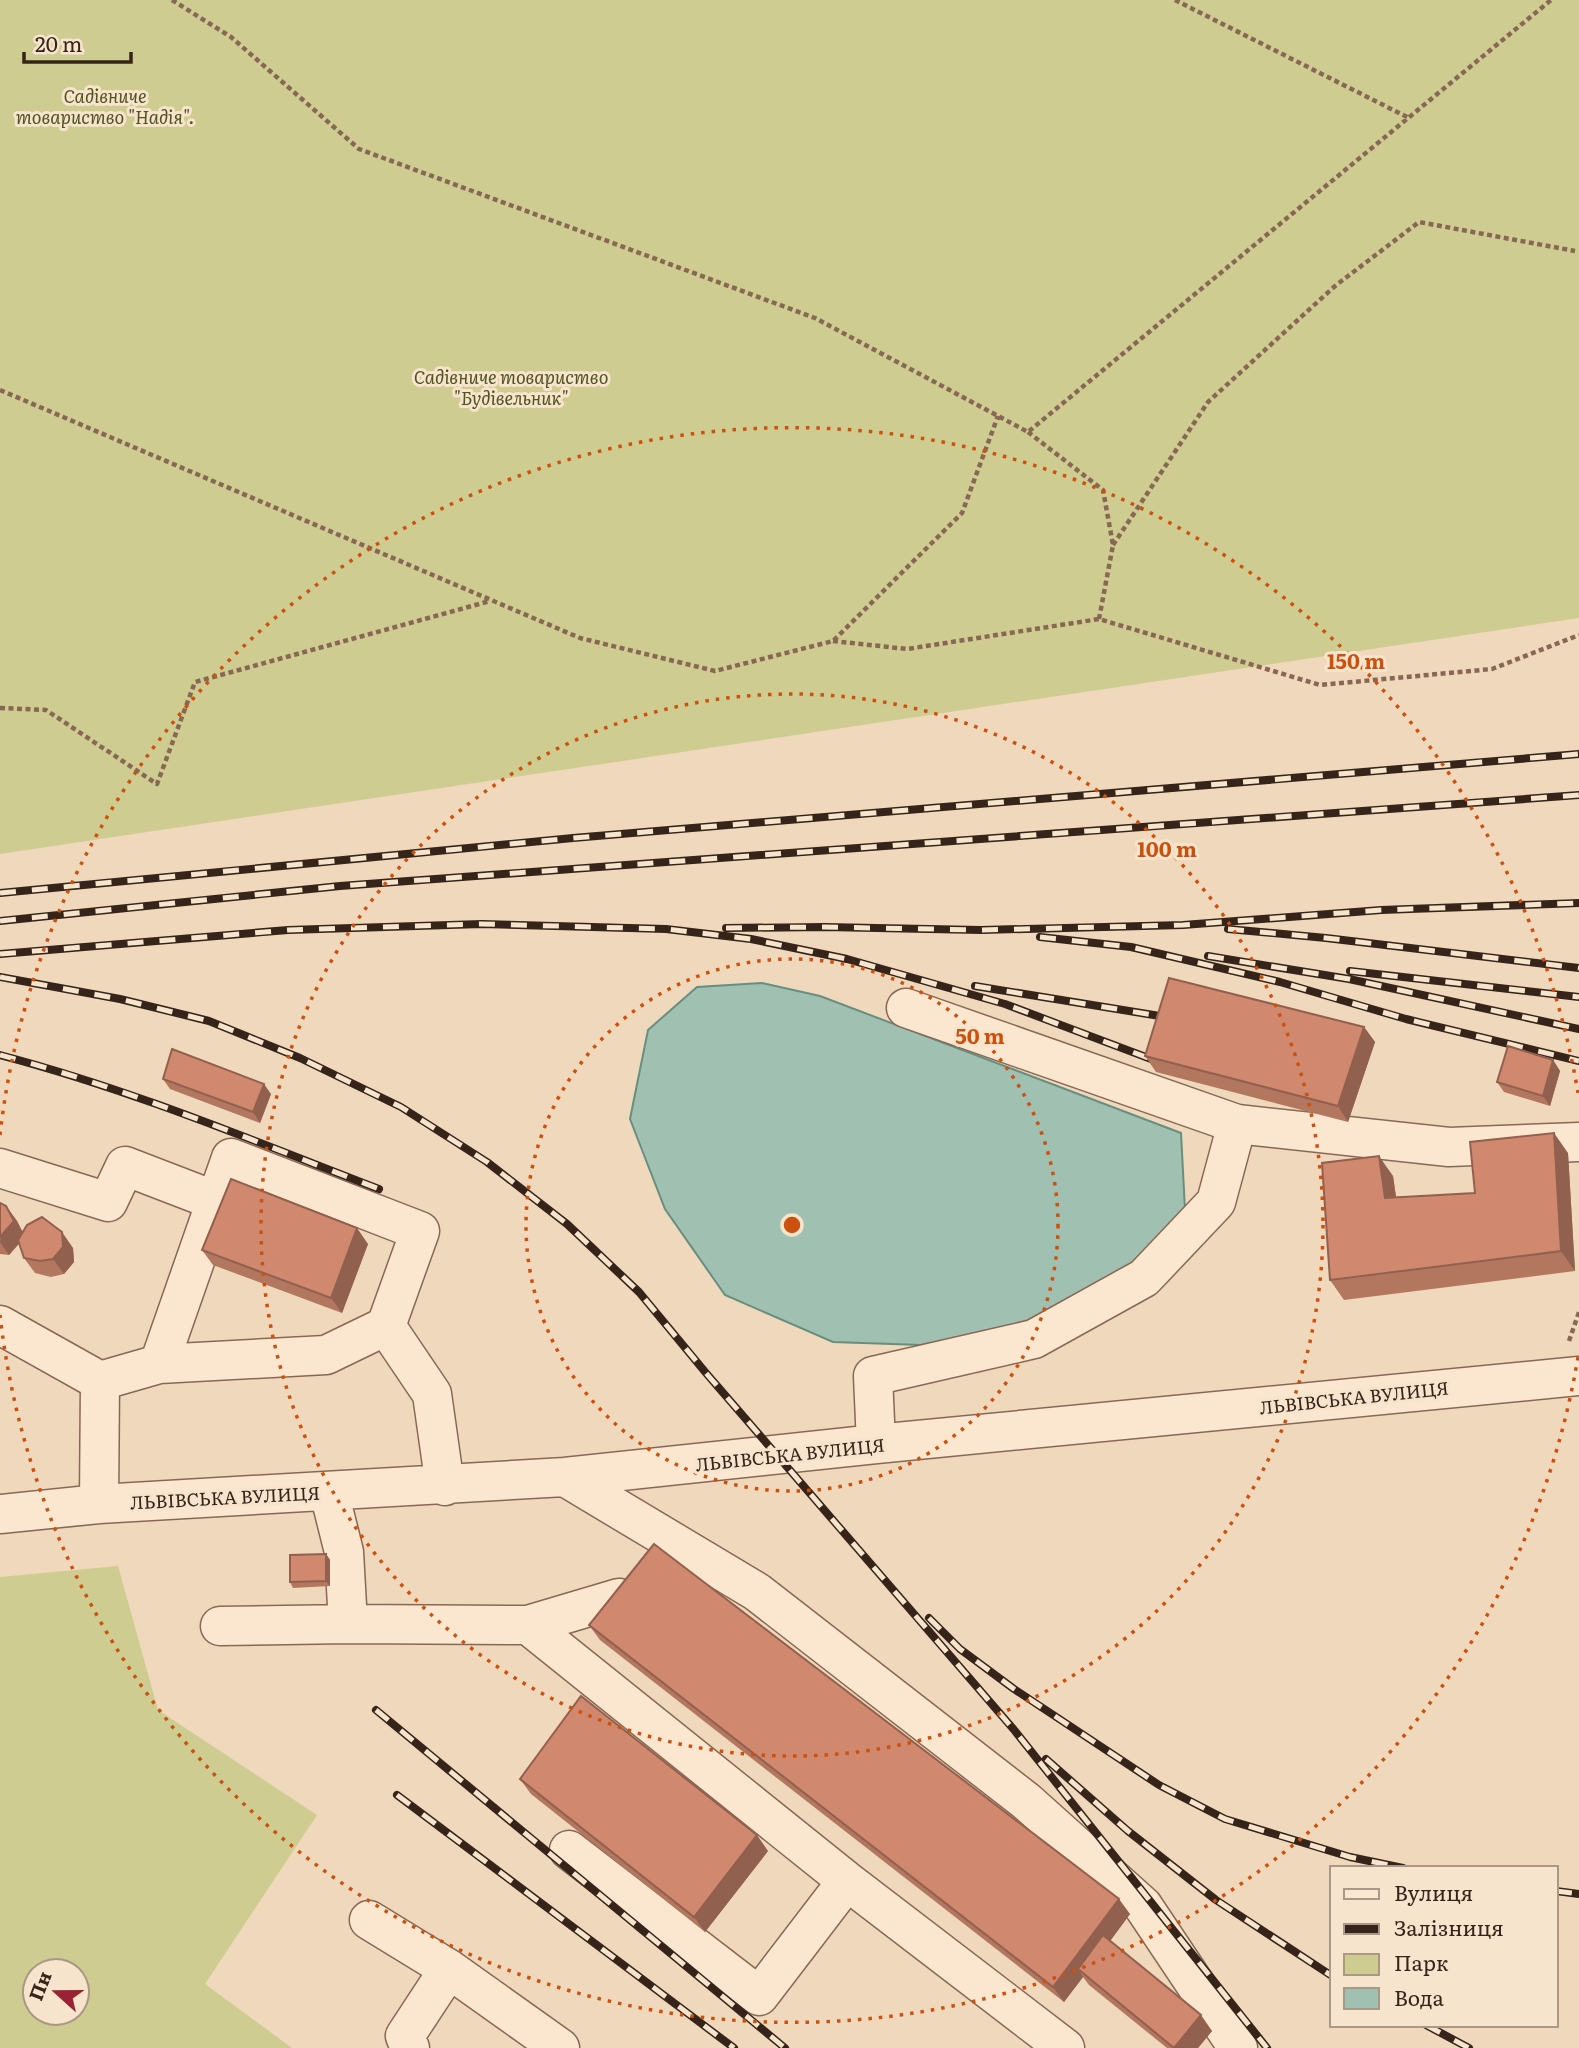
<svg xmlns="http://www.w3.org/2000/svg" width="1579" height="2048" viewBox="0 0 1579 2048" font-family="Literata,serif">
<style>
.green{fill:#cecc90;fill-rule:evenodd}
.water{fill:#a0c1b2;stroke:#678e7f;stroke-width:2}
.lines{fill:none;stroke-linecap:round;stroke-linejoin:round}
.minor-casing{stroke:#886855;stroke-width:41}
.path{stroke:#886855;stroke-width:4.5;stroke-dasharray:5 3.5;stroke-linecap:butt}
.minor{stroke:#fbe7cf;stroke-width:38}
.rail-casing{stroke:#36241a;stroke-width:8}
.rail{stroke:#f7e4cc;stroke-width:5;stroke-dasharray:16;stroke-linecap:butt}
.wall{fill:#b3765f}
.shaded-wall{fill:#92604e}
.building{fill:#d0896f;stroke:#92604e;stroke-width:2}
.ring{fill:none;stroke:#cd510e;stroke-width:3.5;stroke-dasharray:3.5 7}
.labels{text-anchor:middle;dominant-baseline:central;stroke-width:6;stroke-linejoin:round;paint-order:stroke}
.park-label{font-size:18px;font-style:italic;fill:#4f5420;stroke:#f7e4cc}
.street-label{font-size:18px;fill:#36241a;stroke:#f7e4cc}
.centre{fill:#cd510e;stroke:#f7e4cc;stroke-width:3.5}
.ring-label{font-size:21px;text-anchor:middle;font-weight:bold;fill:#cd510e;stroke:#f7e4cc;stroke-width:6;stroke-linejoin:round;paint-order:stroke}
</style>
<rect width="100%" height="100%" fill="#f0d8bc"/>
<path class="green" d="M 0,0 L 1579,0 L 1579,618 L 0,854 Z
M 118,1566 L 158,1710 L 317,1815 L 205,1984 L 292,2048 L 0,2048 L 0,1577 ZM 77,1971 L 77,2013 L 35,2013 L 35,1971 Z"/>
<path class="water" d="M 762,983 L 820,996 L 1181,1133 L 1185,1210 L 1115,1282 L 1026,1327 L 921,1345 L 833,1342 L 725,1295 L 665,1209 L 630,1119 L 648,1030 L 697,987 Z"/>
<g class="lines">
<defs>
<path id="minor" d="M 1237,1124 L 1449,1147 L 1579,1142
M 0,1168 L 108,1202 L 125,1166 L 216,1201
M 0,1325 L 100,1381 L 159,1364 L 326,1355 L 386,1326 L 420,1231 L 231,1158 L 159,1364
M 386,1326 L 432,1394 L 445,1486
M 876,1444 L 873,1376 L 1034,1339 L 1144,1278 L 1216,1202 L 1237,1124 L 906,1008
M 565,1477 L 757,1592 L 1026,1801 L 1143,1906 L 1238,2048
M 329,1492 L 344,1552 L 348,1624 L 528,1625 L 847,1881 L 759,1996 L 569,1850
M 99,1504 L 100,1381
M 0,1514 L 99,1504 L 565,1477 L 876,1444 L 1579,1376
M 528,1625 L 619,1598
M 220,1626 L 348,1624
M 847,1881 L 1065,2048
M 369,1920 L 449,1969 L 560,2048
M 410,2048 L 405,2036 L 449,1969"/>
</defs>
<use href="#minor" class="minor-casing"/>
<path class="path" d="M 172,0 L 231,37 L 359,149 L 815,318 L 1028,432 L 1551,0
M 1175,0 L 1409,118
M 0,390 L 580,638 L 715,671 L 833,641 L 962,513 L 998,416
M 1028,432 L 1103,490 L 1113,545 L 1099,619
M 1113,545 L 1208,402 L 1335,286 L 1419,222 L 1575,251
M 833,641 L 907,649 L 1099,619 L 1320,685 L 1492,669 L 1579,635
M 0,708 L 46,710 L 157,784 L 195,682 L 490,601
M 1569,1341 L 1579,1312"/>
<use href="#minor" class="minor"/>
<defs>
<path id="rail" d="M 0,893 L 573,838 L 1579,754
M 0,921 L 340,886 L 1579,795
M 726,928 L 824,927 L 981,930 L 1183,925 L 1381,910 L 1579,903
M 1228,929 L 1326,938 L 1579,968
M 1040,937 L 1131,947 L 1280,982 L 1406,1019 L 1579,1061
M 0,954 L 288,930 L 482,924 L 666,929 L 751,939 L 847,959 L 1005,1004 L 1159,1062
M 1208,956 L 1349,979 L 1579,1029
M 1350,971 L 1579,997
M 0,977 L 120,999 L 209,1021 L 300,1058 L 401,1107 L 487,1162 L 567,1224 L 639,1292 L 706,1373 L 1015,1731 L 1267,2048
M 975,986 L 1172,1018
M 0,1055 C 130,1089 254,1141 379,1189
M 929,1618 L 960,1649 L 1014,1689 L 1159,1785 L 1225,1819 L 1350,1857 L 1403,1868
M 376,1710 L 785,2048
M 1046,1759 L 1128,1831 L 1216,1900 L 1332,1976
M 397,1795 L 734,2048
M 1556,1891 L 1579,1894
M 1426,2025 L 1469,2048"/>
</defs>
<use href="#rail" class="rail-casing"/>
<use href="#rail" class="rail"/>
</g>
<path class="wall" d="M 1364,1027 L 1375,1042 L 1348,1122 L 1156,1072 L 1145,1056 Z
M 1553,1060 L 1560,1071 L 1550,1106 L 1504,1092 L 1497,1082 Z
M 163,1079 L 271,1094 L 260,1123 L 170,1089 Z
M 1568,1153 L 1575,1271 L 1344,1300 L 1330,1280 L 1393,1176 L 1396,1197 L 1475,1193 Z
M 0,1203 L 6,1206 L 17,1221 L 23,1233 L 73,1248 L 74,1262 L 64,1274 L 51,1277 L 35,1273 L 24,1258 L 19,1243 L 9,1255 L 0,1254 Z
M 368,1244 L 342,1313 L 213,1265 L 202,1250 Z
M 326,1554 L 330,1560 L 330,1586 L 293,1588 L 290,1582 Z
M 589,1625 L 1130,1914 L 1110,1941 L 1212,2031 L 1198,2048 L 1167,2048 L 1089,1985 L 1083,1977 L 1064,2002 L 600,1640 Z
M 520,1779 L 768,1851 L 705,1932 L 531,1794 Z"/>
<path class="shaded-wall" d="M 1364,1027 L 1375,1042 L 1348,1122 L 1338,1106 Z
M 1553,1060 L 1560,1071 L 1550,1106 L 1543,1096 Z
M 264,1084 L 271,1094 L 260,1123 L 253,1112 Z
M 1554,1133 L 1568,1153 L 1575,1271 L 1561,1251 Z
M 1379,1156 L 1393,1176 L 1399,1218 L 1385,1198 Z
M 6,1206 L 17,1221 L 25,1237 L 9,1255 L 0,1242 Z
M 357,1228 L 368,1244 L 342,1313 L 331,1298 Z
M 62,1232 L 73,1248 L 74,1262 L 64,1274 L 53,1259 Z
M 326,1554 L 330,1560 L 330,1586 L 326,1581 Z
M 757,1835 L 768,1851 L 705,1932 L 694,1917 Z
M 1119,1899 L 1130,1914 L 1085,1975 L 1078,1969 L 1083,1977 L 1064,2002 L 1053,1987 Z
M 1201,2015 L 1212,2031 L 1198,2048 L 1175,2048 Z"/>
<path class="building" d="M 1169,978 L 1364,1027 L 1338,1106 L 1145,1056 Z
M 1508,1046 L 1553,1060 L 1543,1096 L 1497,1082 Z
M 172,1049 L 264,1084 L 253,1112 L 163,1079 Z
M 1554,1133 L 1561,1251 L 1330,1280 L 1322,1163 L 1379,1156 L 1385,1198 L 1475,1193 L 1470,1142 Z
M 231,1179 L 357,1228 L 331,1298 L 202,1250 Z
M 0,1203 L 6,1206 L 14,1221 L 0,1237 Z
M 42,1217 L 62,1232 L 63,1247 L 53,1259 L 40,1261 L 24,1258 L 18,1240 L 27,1225 Z
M 654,1544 L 1119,1899 L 1053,1987 L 589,1625 Z
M 326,1554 L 326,1581 L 290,1582 L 290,1555 Z
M 581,1696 L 757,1835 L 694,1917 L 520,1779 Z
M 1103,1935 L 1201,2015 L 1174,2048 L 1078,1969 Z"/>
<g class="ring">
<circle cx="792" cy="1225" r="266"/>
<circle cx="792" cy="1225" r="531"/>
<path d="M1578 1357A797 797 0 0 1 0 1315M0 1135A797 797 0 0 1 1578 1093"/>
</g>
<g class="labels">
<g class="park-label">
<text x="105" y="95">Садівниче<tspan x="105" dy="21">товариство "Надія".</tspan></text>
<text x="511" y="376">Садівниче товариство<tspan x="511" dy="21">"Будівельник"</tspan></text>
</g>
<g class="street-label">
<text transform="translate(1354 1397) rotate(-6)">ЛЬВІВСЬКА ВУЛИЦЯ</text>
<text transform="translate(790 1454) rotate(-6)">ЛЬВІВСЬКА ВУЛИЦЯ</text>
<text transform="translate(225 1497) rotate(-3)">ЛЬВІВСЬКА ВУЛИЦЯ</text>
</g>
</g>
<circle cx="792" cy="1225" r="10" class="centre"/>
<g class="ring-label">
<text x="1356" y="669">150 m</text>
<text x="1167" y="857">100 m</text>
<text x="980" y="1044">50 m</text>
</g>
<rect x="1330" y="1866" width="228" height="161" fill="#f7e4cc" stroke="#aa9785" stroke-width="2"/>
<rect x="1344" y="1889" width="35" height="10" fill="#fbe7cf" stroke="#aa9785" stroke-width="2"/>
<text x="1394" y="1901" font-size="21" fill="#36241a">Вулиця</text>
<rect x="1344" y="1924" width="35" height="10" fill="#36241a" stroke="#aa9785" stroke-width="2"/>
<text x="1394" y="1936" font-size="21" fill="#36241a">Залізниця</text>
<rect x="1344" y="1954" width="35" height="21" fill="#cecc90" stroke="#aa9785" stroke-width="2"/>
<text x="1394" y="1971" font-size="21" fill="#36241a">Парк</text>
<rect x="1344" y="1988" width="35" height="21" fill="#a0c1b2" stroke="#aa9785" stroke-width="2"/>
<text x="1394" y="2006" font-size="21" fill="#36241a">Вода</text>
<g transform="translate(56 1992) rotate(291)"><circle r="33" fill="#f7e4cc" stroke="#aa9785" stroke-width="2"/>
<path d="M0-5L12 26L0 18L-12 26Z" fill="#9a2235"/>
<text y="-10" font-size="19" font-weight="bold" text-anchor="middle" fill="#36241a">Пн</text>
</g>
<path d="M24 52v10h107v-10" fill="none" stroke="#36241a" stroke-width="3.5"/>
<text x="35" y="52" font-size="21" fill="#36241a" stroke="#f7e4cc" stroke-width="5" paint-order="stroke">20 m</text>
</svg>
